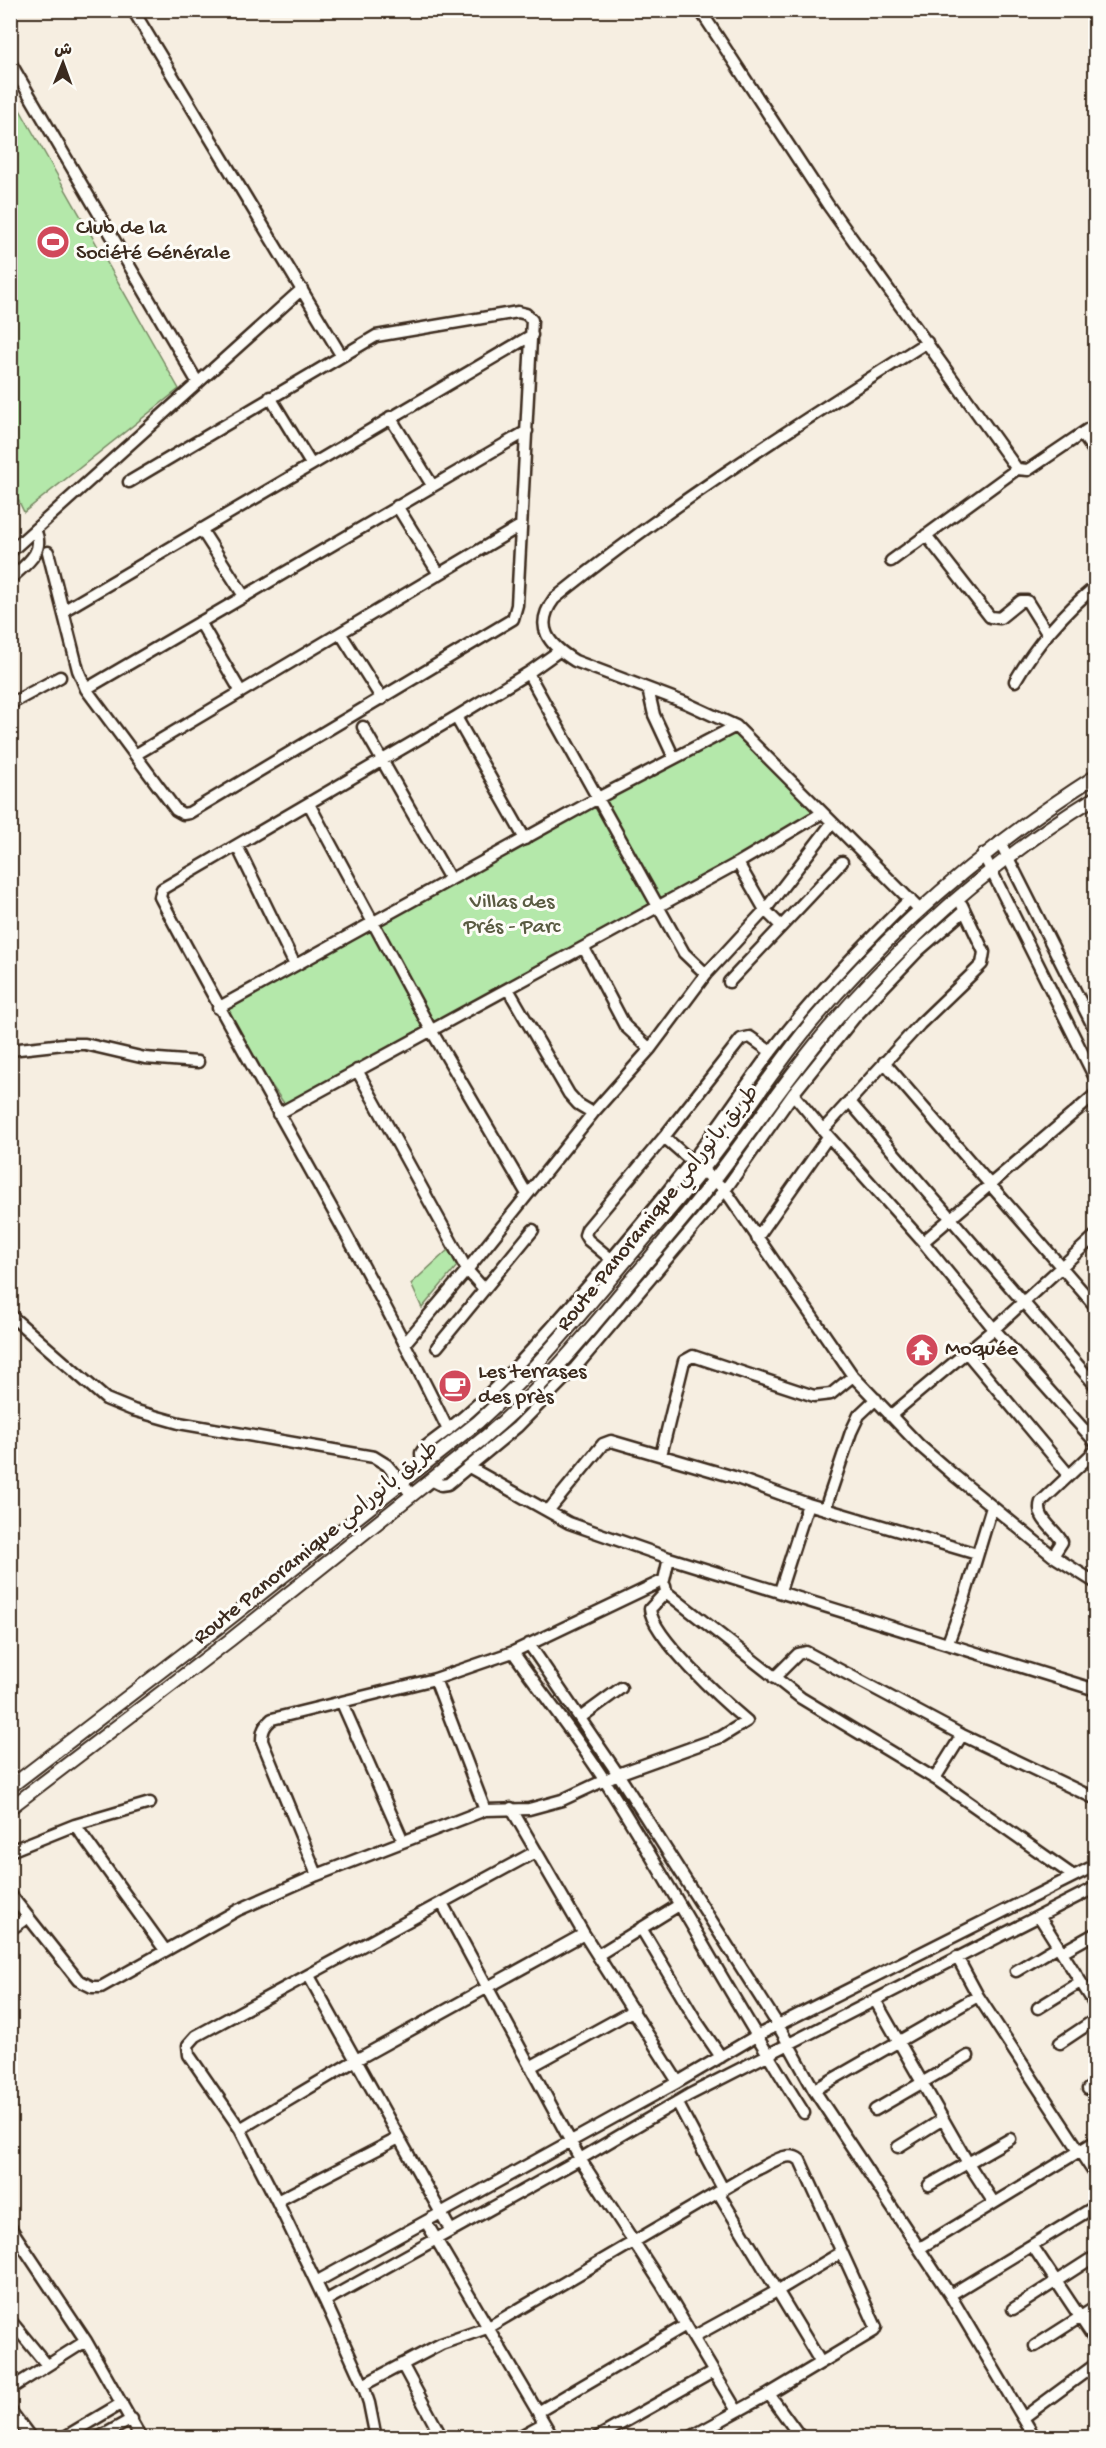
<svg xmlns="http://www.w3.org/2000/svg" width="1106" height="2448" viewBox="0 0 1106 2448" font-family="'Gochi Hand','Playpen Sans Arabic',sans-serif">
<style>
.green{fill:#b4e8aa;stroke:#788964;stroke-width:1.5}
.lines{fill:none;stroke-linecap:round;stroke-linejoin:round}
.minor-casing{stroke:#3b2a1e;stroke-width:15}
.tertiary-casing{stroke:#3b2a1e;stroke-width:16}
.minor{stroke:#fdfcf7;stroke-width:10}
.tertiary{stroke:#fdfcf7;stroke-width:12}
.labels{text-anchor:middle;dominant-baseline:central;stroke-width:6;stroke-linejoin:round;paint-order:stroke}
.poi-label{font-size:22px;fill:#3b2a1e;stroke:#fdfcf7;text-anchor:start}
.park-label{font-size:22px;fill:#595a41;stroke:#fdfcf7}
.street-label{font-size:22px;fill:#3b2a1e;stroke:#fdfcf7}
</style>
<rect width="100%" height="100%" fill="#f6eee1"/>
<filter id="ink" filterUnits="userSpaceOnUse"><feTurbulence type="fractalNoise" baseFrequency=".0167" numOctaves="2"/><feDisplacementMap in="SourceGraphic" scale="12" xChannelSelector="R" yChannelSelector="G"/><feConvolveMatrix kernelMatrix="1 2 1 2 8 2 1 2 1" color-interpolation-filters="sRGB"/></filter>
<g filter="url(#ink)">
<path class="green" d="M 11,94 L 179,389 L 24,512 L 10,483 Z
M 736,726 L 822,813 L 288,1109 L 218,1008 Z
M 448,1250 L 457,1266 L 422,1308 L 411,1284 Z"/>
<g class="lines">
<defs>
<path id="minor" d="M 133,10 L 341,355
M 700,10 L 828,205 L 1017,469 L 1028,470 L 1096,424
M 10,62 L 198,383
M 270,397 L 311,464
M 390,417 L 432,485
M 1082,434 L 1096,454
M 397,506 L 439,574
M 201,529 L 244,596
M 926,535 L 990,617 L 1000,618 L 1021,601 L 1027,601 L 1047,633
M 10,552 L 302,289
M 48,552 L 78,670 L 86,689 L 176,810 L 183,814 L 189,813 L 513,619 L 517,605 L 532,320 L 526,314 L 518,312 L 376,336 L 129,482
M 891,561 L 1017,469
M 10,579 C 26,564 46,552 35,530
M 63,611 L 532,335
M 200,622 L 241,692
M 341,634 L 382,699
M 528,673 L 684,953 L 706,974
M 1015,681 C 1037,643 1062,614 1096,586
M 86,689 L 527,431
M 648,689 L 654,715 L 674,758
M 10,704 L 60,677
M 456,717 L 525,839
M 363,727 L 450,879
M 135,755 L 520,526
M 309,804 L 431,1030 L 527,1194
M 1000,842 L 1096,1032
M 237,846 L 295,965
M 983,854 L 1096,1080
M 738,863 L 765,910 L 781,926
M 919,909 L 736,726 L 686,703 L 575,661 C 549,645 533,627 554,599 C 672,503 800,423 927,342
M 584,948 L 625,1026 L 650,1049
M 729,982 L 842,862
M 508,989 L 569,1094 L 578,1104 L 593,1113
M 218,1008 L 598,798 L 736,726
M 10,1050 L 64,1044 L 85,1044 L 145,1058 L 198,1062
M 884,1062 L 1096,1307
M 357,1070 L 467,1270 L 484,1289
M 793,1094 L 823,1130 L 920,1024 L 974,972 L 982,964 L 984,952 L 962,905
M 849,1101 L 1096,1386
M 278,1114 L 738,863 L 822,813
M 823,1130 L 923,1242 L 994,1329 L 1096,1443
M 664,1137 L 725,1190 L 853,1376
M 757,1238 L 828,1137
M 923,1242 L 1096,1094
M 611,1259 L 588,1240 L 585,1235 L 587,1229 L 664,1137 L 741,1039 L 750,1037 L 771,1052
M 10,1315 L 106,1399 L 133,1410 L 179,1423 L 374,1457 L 387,1465 L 412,1495
M 406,1342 L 467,1270 L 593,1113 L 650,1049 L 706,974 L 765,910 L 832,823
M 437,1347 L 533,1230
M 966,1352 L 1069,1475
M 890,1416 L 994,1329 L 1096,1235
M 448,1430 C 360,1248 254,1076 160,897 L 162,889 L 456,717 L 528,673 L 559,651
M 661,1455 L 684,1361 L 693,1356 L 814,1396 L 831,1394 L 853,1376 L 919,1445 L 956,1477 L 1053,1556 L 1096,1583
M 422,1466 L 421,1453 L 425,1447 C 484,1405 527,1356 574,1302 C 614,1257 653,1210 690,1163 C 718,1128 743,1089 770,1053 C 812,998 861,947 910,899
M 469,1467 L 569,1523 L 669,1558 L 1096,1690
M 431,1480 L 441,1485 L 448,1484 L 517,1427 L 575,1368 L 725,1190 L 793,1094 L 854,1018 L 918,951 L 964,911
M 825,1509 L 851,1432 L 859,1415 L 876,1399
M 548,1511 L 603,1444 L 611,1441 L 734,1477 L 808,1504 L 977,1554
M 1053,1556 L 1062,1542 C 1056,1529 1035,1519 1041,1502 L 1096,1450
M 665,1586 L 666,1592 L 801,1698 L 937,1780
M 780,1591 L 808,1504
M 948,1643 L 965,1596 L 992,1507
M 529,1644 L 618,1774 L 778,2025 L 814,2090 L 950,2295 L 1035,2438
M 513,1652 C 543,1695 577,1737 605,1781 C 674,1890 735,2004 804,2113
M 774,1678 L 798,1654 L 806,1652 L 962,1735 L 1096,1799
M 435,1679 L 485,1810
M 342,1703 L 403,1841
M 580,1718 L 621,1688
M 962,1735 L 937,1775 L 937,1780 L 1072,1875
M 511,1808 L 584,1934 L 678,2082
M 75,1825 L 165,1950
M 10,1851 L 75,1825 L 150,1803
M 317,1875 L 262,1741 C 262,1731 264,1726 272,1719 L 435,1679 L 513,1652 L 664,1580 L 669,1558
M 10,1894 L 78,1980 L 92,1987 L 101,1987 L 238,1910 L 317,1875 L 485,1810 L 529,1809 L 562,1800 L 618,1774 L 721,1737 L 747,1721 C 724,1702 652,1636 650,1609 L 666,1592
M 442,1903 L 580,2159 L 662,2285 L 737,2411
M 1039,1916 L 1096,2006
M 641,1928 L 697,2022 L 721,2057
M 10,1930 L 28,1917
M 1062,1952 L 1096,1933
M 598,1955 L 679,1905
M 957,1957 L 978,1996
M 1016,1971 L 1058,1946
M 309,1976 L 451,2231
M 875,2000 L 968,2163 L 994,2203 L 920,2248
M 1038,2008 L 1080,1982
M 1060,2043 L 1096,2019
M 530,2067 L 634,2010
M 1088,2089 L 1096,2084
M 814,2090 L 978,1996 L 1096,2176
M 677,2102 L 723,2189
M 875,2110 L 968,2056
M 240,2129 L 356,2060 L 584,1934
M 898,2147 L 943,2119
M 929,2185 L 1010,2139
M 718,2192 L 821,2363
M 277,2201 L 399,2138
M 994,2203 L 1096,2141
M 426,2222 L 553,2438
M 10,2227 L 86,2341 L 141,2438
M 1032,2245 L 1096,2341
M 316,2282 L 678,2082 L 756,2036 L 1096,1865
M 950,2295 L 1096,2206
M 325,2301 L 580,2159 L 689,2095 L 1096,1887
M 1013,2309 L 1089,2260
M 10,2320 L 47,2365
M 693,2337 L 777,2291 L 842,2252
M 1035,2346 L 1096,2307
M 402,2364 L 442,2438
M 363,2385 L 441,2344 L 487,2328 L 756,2170 C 768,2165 788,2149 800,2160 L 876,2327 L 874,2331 L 769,2394 L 689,2438
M 10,2389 L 86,2341
M 769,2394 L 801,2438
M 10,2410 L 31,2438
M 538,2412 L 686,2325
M 1023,2418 L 1096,2364
M 63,2438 L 122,2403
M 98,2438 L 132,2419
M 376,2438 L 369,2403 L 363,2385 L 325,2301 L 277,2201 L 240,2129 L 189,2055 L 188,2045 L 196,2036 L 535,1852
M 517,2438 L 544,2423
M 596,2438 L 713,2372"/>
<path id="tertiary" d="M 10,1787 L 220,1626 L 478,1422 C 528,1377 570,1327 613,1276 C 642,1241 673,1207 701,1171 C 740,1123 772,1070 812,1022 C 894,925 989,844 1096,776
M 10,1808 L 230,1640 L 485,1437 C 534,1396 573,1350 613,1302 C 647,1261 682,1221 714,1180 C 753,1129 788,1076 829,1028 C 906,937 994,860 1096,797"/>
</defs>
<use href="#minor" class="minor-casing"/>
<use href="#tertiary" class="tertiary-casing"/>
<use href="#minor" class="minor"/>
<use href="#tertiary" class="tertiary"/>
</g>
</g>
<defs>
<symbol id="stadium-disc" viewBox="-11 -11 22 22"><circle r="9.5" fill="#d1495b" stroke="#fdfcf7"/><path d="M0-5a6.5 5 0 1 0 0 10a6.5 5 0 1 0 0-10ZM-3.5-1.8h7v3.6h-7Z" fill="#fff"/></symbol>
<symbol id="temple-disc" viewBox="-11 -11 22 22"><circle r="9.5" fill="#d1495b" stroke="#fdfcf7"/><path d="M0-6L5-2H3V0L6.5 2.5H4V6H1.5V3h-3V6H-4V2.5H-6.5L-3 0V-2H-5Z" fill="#fff"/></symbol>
<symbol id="cafe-disc" viewBox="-11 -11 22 22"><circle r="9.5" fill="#d1495b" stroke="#fdfcf7"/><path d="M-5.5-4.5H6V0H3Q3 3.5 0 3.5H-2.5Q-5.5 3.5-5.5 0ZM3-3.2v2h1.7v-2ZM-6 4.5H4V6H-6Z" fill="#fff"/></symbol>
</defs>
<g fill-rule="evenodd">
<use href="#stadium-disc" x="34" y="223" width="38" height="38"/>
<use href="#temple-disc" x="903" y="1331" width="38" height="38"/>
<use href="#cafe-disc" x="436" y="1367" width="38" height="38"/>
</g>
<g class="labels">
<g class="poi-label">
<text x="76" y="229">Club de la<tspan x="76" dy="25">Société Générale</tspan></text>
<text x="945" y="1350">Moquée</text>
<text x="478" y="1373">Les terrases<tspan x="478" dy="25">des près</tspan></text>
</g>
<g class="park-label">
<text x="512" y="903">Villas des<tspan x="512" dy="25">Prés - Parc</tspan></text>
</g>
<g class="street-label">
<text transform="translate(659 1209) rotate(-51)">Route Panoramique طريق بانورامي</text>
<text transform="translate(317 1544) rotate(-39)">Route Panoramique طريق بانورامي</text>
</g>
</g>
<rect width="1106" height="2448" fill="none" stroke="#fdfcf7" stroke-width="36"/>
<rect x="18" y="18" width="1070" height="2412" fill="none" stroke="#3b2a1e" stroke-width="2" filter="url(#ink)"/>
<g transform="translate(63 63) rotate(1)" stroke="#fdfcf7" stroke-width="4.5" paint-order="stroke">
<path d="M0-4.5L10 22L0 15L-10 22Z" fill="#3b2a1e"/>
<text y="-9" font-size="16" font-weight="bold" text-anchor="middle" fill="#3b2a1e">ش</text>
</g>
</svg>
